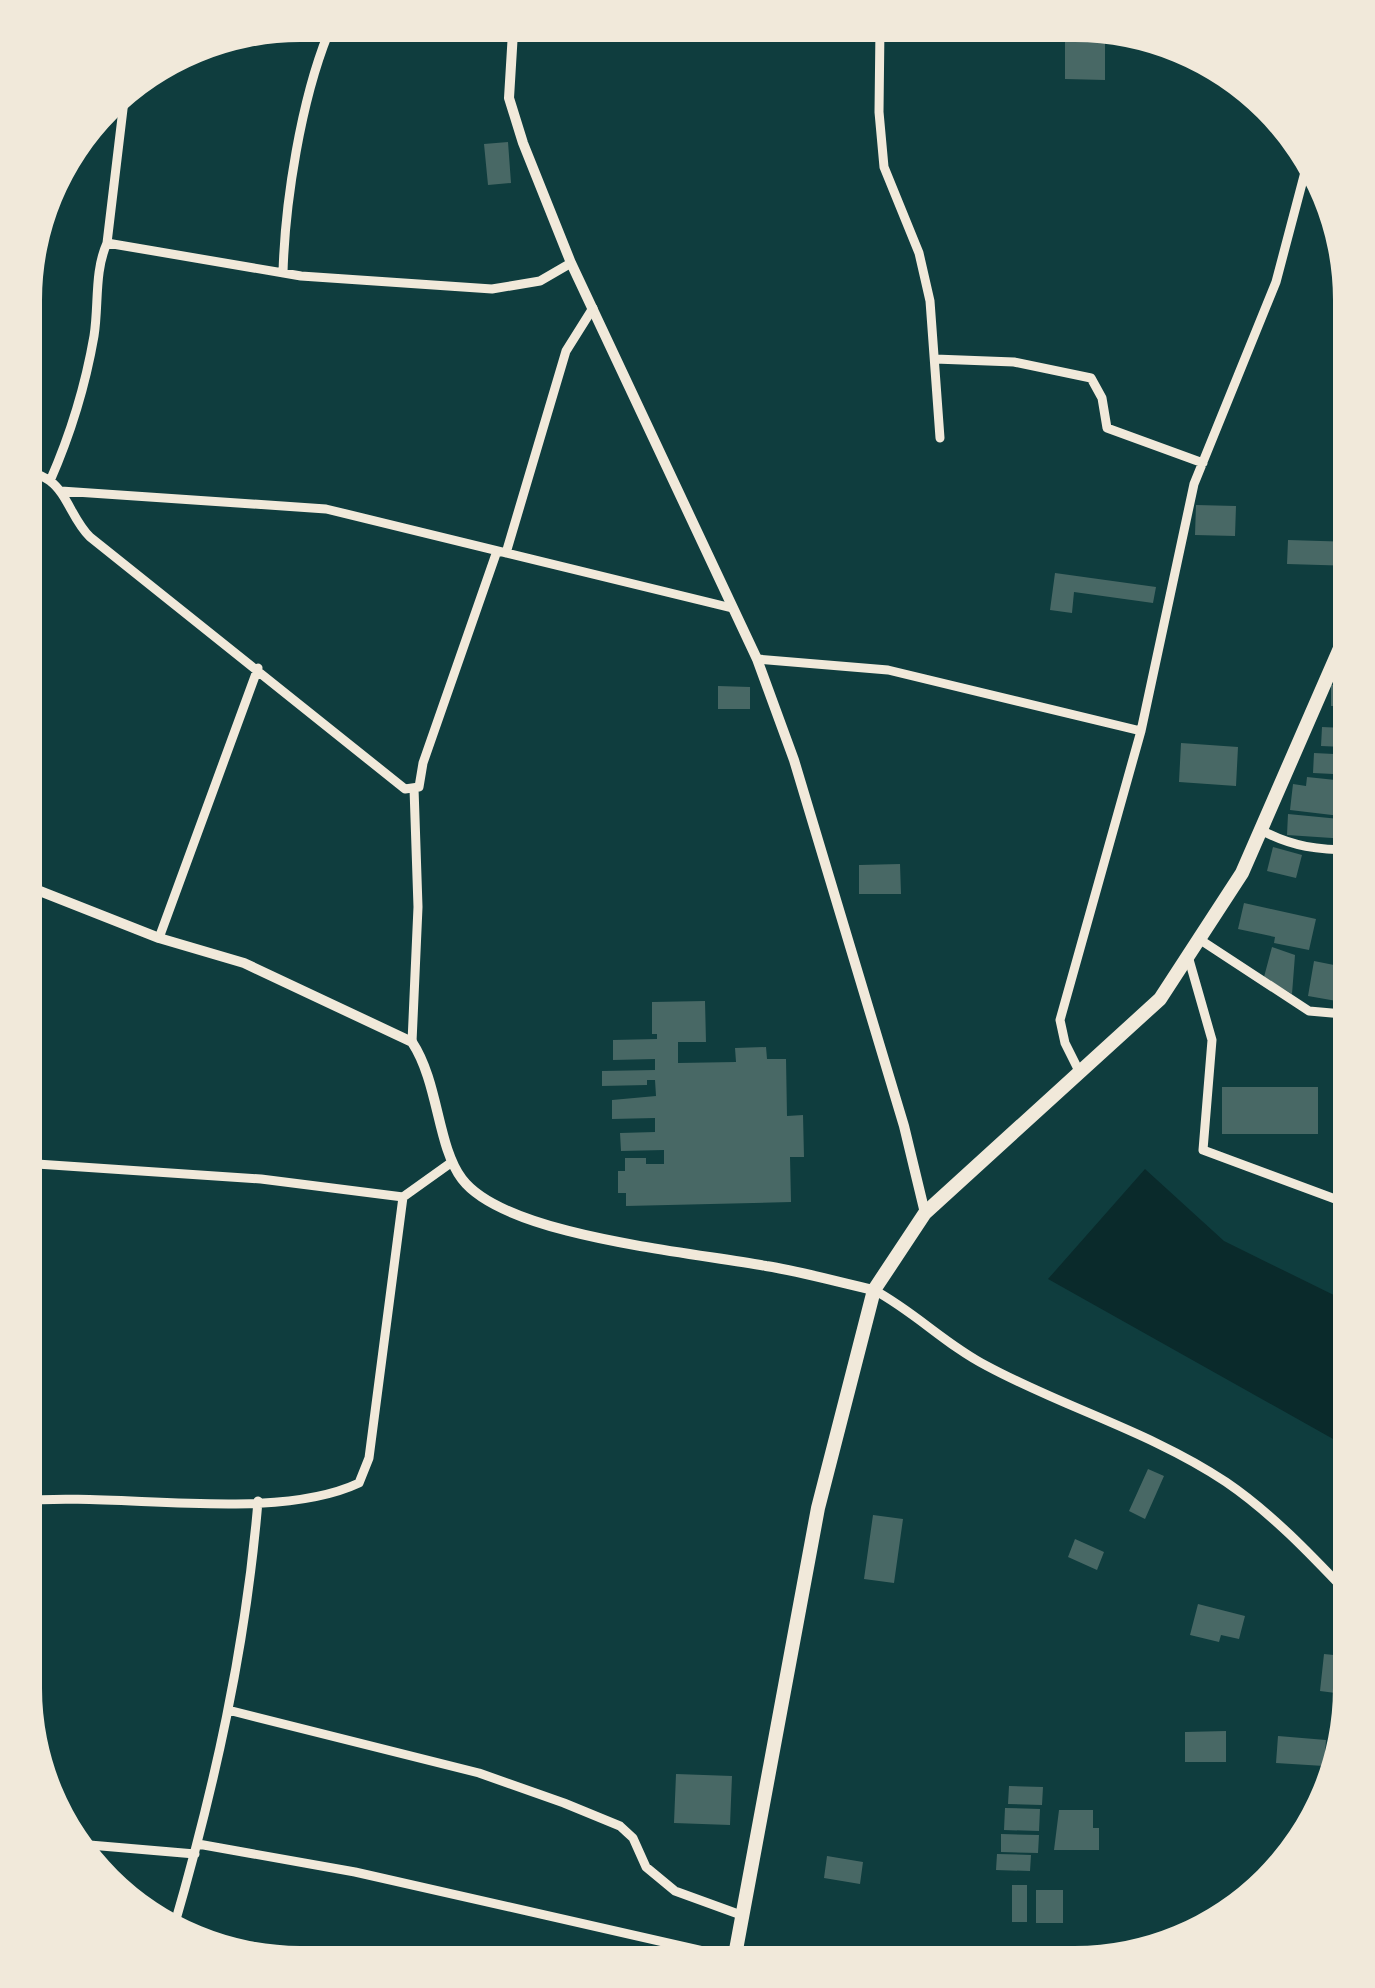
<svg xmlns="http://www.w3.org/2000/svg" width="1375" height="1988" viewBox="0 0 1375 1988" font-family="Inter,sans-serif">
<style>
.water{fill:#0a2a2b}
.building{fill:#486865}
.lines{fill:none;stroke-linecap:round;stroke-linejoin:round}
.minor{stroke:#f1e9da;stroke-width:9}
.tertiary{stroke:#f1e9da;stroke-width:10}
.primary{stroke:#f1e9da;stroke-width:14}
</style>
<rect width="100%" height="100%" fill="#0f3d3e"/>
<path class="water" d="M 1145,1169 L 1224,1241 L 1354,1305 L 1353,1458 L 1342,1444 L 1048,1279 Z"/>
<path class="building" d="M 1065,40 L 1105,40 L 1105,80 L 1065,79 Z
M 508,142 L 511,183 L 488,185 L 484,144 Z
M 1196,505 L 1236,506 L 1235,536 L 1195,535 Z
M 1288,540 L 1354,542 L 1354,566 L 1287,564 Z
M 1055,573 L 1156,587 L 1153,603 L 1074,592 L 1072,613 L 1050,610 Z
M 1331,685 L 1350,685 L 1350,706 L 1331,706 Z
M 718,686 L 750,687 L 750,709 L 718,709 Z
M 1322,727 L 1345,728 L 1344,747 L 1321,746 Z
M 1181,743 L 1238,747 L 1236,786 L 1179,782 Z
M 1314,753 L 1354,755 L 1354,775 L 1313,773 Z
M 1307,777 L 1345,781 L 1344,790 L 1352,791 L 1349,817 L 1290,810 L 1293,784 L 1306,786 Z
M 1288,814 L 1350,820 L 1347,839 L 1287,835 Z
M 1273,847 L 1302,855 L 1296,878 L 1267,871 Z
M 900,864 L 901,894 L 859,894 L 859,865 Z
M 1333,868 L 1354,868 L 1354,940 L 1333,940 Z
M 1244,903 L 1316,919 L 1309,950 L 1274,943 L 1275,937 L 1238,929 Z
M 1272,947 L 1295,955 L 1292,994 L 1264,977 Z
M 1314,961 L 1354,969 L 1348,1003 L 1308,996 Z
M 705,1001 L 706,1042 L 678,1042 L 678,1063 L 736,1062 L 735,1048 L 766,1047 L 767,1059 L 786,1059 L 787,1116 L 803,1115 L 804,1157 L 790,1157 L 791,1202 L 626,1206 L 626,1193 L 618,1193 L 618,1171 L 625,1171 L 625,1158 L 646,1158 L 646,1164 L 664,1164 L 664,1150 L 621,1151 L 620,1133 L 655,1132 L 655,1118 L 612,1119 L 612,1100 L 656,1096 L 655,1080 L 647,1080 L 647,1085 L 602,1086 L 602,1071 L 655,1070 L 655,1059 L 613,1060 L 613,1040 L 657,1039 L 657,1034 L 652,1034 L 652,1002 Z
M 1222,1087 L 1318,1087 L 1318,1134 L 1222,1134 Z
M 1148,1469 L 1164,1476 L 1145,1519 L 1129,1511 Z
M 873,1515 L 903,1519 L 894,1583 L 864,1579 Z
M 1075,1539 L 1104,1552 L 1097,1570 L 1068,1557 Z
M 1198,1604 L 1245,1616 L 1239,1639 L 1221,1635 L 1219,1642 L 1190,1635 Z
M 1324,1654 L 1353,1657 L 1351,1695 L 1320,1691 Z
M 1226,1731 L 1226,1762 L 1185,1762 L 1185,1732 Z
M 1278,1736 L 1326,1740 L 1324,1766 L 1276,1763 Z
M 676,1774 L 732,1776 L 730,1825 L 674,1823 Z
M 1009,1786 L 1043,1787 L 1042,1805 L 1008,1804 Z
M 1005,1808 L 1040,1809 L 1039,1831 L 1004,1830 Z
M 1059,1810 L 1093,1810 L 1093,1828 L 1099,1828 L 1099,1850 L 1054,1850 Z
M 1001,1834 L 1039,1835 L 1038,1853 L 1001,1852 Z
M 997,1854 L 1031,1855 L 1030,1871 L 996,1870 Z
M 827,1856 L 863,1862 L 860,1884 L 824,1878 Z
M 1012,1885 L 1027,1885 L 1027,1922 L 1012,1922 Z
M 1036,1890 L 1063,1890 L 1063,1923 L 1036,1923 Z"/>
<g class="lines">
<path class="minor" d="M 880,27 L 879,112 L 884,167 L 919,253 L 930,301 L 940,438
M 107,243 L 126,84
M 283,273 C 285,201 301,101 328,34
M 935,359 L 1014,362 L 1091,378 L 1102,398 L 1107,428 L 1203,463
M 23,468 C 32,472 42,475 50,481 C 67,493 73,521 90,537 L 405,789 L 419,787 L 423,763 L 497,551
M 50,481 C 71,433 85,388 94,336 C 99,305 94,272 107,243 L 301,276 L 492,289 L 540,281 L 571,263
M 61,491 L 326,509 L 732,608
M 506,553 L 566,351 L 593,308
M 757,659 L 888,670 L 1141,731
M 1261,830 C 1292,847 1319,850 1354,850
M 159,938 L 258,668
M 1199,939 L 1309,1011 L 1343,1014 L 1354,1023
M 1188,956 L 1212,1040 L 1203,1150 L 1354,1206
M 412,1042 L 418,907 L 414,788
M 1080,1073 L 1065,1043 L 1060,1020 L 1141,731 L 1194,484 L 1276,282 L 1309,157
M 22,1163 L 261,1179 L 403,1197 L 452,1162
M 874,1290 C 915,1312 946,1345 987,1366 C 1065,1408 1151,1432 1226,1482 C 1273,1514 1314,1558 1353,1599
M 21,1501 C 119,1492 274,1523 359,1483 L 369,1458 L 403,1197
M 228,1710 L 479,1773 L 564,1803 L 620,1826 L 633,1838 L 646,1867 L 675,1891 L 741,1915
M 78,1844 L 195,1854
M 198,1844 L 355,1872 L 734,1958
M 173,1930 C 214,1789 246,1647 258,1501"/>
<path class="tertiary" d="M 513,32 L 509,98 L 523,143 L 571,263 L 757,659 L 794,760 L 904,1126 L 925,1213
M 22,884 L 159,938 L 244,963 L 412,1042 C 439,1083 437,1146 462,1179 C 506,1237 693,1252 766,1266 C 803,1272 838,1282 874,1290"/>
<path class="primary" d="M 733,1966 L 818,1508 L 874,1290 L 925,1213 L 1160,999 L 1242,873 L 1354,616"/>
</g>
<path d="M0 0H1375V1988H0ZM300 42H1075A258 258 0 0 1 1333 300V1688A258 258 0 0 1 1075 1946H300A258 258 0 0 1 42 1688V300A258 258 0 0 1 300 42Z" fill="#f1e9da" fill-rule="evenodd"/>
</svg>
